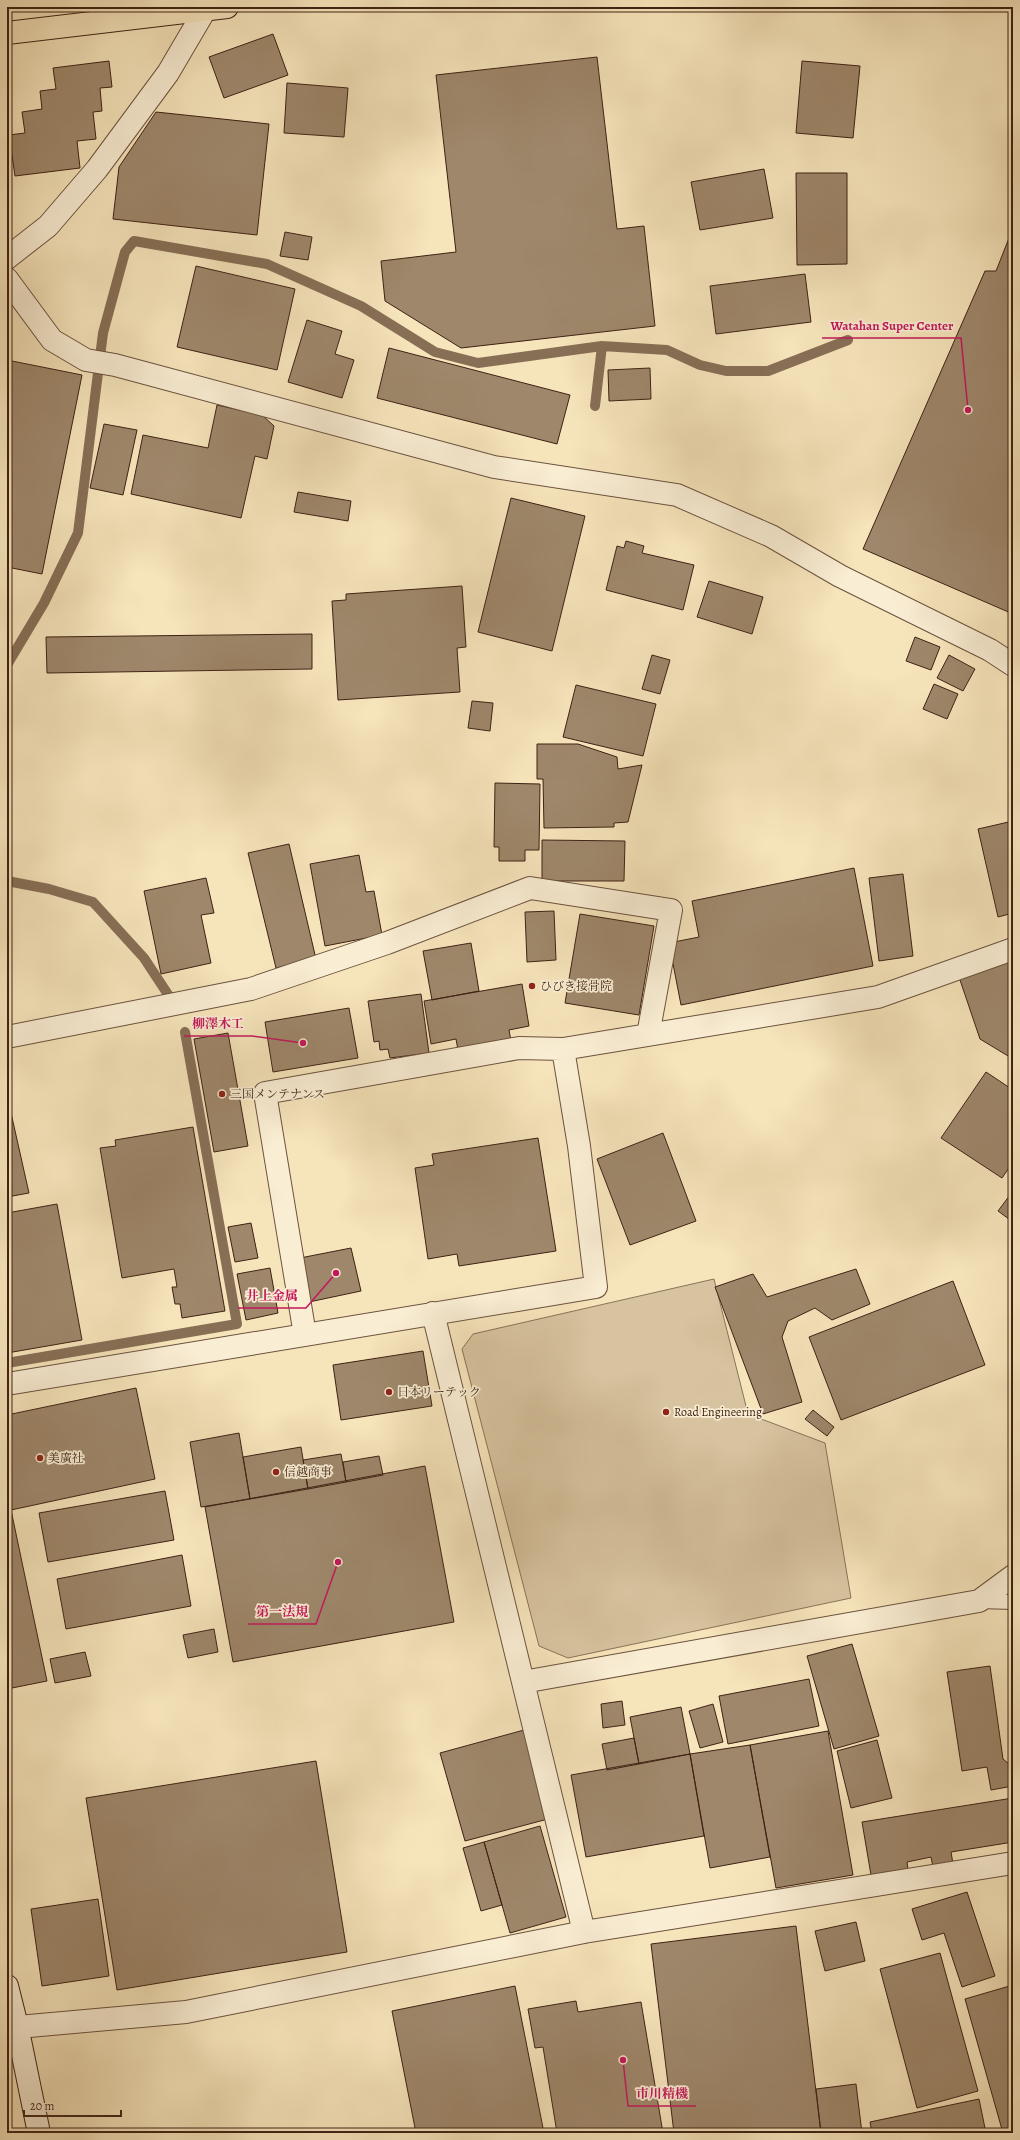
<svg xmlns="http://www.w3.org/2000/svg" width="1020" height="2140" viewBox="0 0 1020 2140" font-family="Alegreya,'Noto Serif JP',serif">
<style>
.green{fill:#d7c39f;stroke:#8a725a}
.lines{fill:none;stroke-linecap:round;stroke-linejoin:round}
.stream{stroke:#876f56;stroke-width:10}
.building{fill:#9e876b;stroke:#3e2214}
.lane-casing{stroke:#6c523e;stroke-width:16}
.street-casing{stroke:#6c523e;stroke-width:24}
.secondary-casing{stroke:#3e2214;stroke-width:24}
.primary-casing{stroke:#3e2214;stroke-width:24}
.lane{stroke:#f9edd3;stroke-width:14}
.street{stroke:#f9edd3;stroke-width:22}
.secondary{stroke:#f9edd3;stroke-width:22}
.primary{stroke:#f6e4bb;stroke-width:22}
.poi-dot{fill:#8f2418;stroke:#f9edd3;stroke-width:1.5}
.labels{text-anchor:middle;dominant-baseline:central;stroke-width:3.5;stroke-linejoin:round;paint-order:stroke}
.poi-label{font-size:12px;fill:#3e2214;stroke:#f9edd3;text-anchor:start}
.leader{fill:none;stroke:#c2185b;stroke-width:1.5}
.callout-dot{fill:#c2185b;stroke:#f9edd3;stroke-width:1.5}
.callout-label{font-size:13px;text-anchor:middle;font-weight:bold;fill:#c2185b;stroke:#f9edd3;stroke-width:3.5;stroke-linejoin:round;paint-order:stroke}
</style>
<rect width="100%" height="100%" fill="#f6e4bb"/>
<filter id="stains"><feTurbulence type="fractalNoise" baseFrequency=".005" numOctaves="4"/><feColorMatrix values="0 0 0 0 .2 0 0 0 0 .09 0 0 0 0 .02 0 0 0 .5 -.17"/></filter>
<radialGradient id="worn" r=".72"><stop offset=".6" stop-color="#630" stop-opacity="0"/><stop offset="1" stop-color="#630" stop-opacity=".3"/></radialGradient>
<path class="green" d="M 714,1279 L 748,1414 L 825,1443 L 851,1598 L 568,1658 L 539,1646 L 462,1349 L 473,1334 Z"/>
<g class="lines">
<path class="stream" d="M 595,406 L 602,346
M 7,665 L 44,603 L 78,533 L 103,333 L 125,252 L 134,241 L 267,264 L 361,306 L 435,352 L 478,363 L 602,346 L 667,350 L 700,365 L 726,371 L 768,371 L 848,340
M 7,881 L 49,889 L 93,902 L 144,958 L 169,996
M 7,1363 L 237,1324 L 185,1032"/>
</g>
<path class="building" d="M 273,34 L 288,75 L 224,98 L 209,57 Z
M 597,57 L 617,229 L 644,226 L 655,326 L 461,348 L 385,301 L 381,261 L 456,252 L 436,75 Z
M 109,61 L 112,87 L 100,88 L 102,111 L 93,112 L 96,139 L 77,141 L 80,168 L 15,176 L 9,135 L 25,133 L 22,112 L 42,109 L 40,91 L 56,89 L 53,68 Z
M 802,61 L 860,66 L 853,138 L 796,133 Z
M 287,83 L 348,88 L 344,137 L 284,133 Z
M 156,112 L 269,124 L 257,235 L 113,219 L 119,167 Z
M 764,169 L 773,218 L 700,230 L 691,182 Z
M 796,173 L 847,173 L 847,264 L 797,265 Z
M 1013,228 L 1013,614 L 863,549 L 985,271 L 996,271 Z
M 285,232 L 312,237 L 308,260 L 280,256 Z
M 196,266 L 295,289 L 277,370 L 177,347 Z
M 805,274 L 811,322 L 716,334 L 710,286 Z
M 307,320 L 342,331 L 335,354 L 354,360 L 342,398 L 288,382 Z
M 389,348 L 570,395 L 557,444 L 377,398 Z
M 7,360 L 82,375 L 42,574 L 7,567 Z
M 650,368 L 651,399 L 609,401 L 608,370 Z
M 217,405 L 262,415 L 274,426 L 267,459 L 255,456 L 241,518 L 131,494 L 143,435 L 208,448 Z
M 104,424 L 137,430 L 123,495 L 90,488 Z
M 298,492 L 351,501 L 348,521 L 294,512 Z
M 511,498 L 585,516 L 552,651 L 478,632 Z
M 626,541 L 644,546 L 642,553 L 694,565 L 683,610 L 606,590 L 617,546 L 624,548 Z
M 709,581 L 763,597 L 752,634 L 697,617 Z
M 462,586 L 466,647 L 457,648 L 460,692 L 338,700 L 332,601 L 346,600 L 346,594 Z
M 312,634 L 312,669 L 47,673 L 46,637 Z
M 915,637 L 940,647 L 931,670 L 906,661 Z
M 652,655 L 670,660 L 660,694 L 642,689 Z
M 949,655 L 975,669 L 963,691 L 937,678 Z
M 934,684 L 958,694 L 947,719 L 923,709 Z
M 576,685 L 656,704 L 643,756 L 563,737 Z
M 472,701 L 493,703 L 490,731 L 468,728 Z
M 537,744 L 578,744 L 617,757 L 618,769 L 642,765 L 628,822 L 614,823 L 614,827 L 544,828 L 543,779 L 537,779 Z
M 495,783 L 540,784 L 539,850 L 525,850 L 525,861 L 499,861 L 499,847 L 494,847 Z
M 1013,821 L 1013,913 L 998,917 L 978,829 Z
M 542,840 L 625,841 L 624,881 L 542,881 Z
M 289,844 L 316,959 L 276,968 L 248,853 Z
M 359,855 L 366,892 L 374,891 L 382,935 L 325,946 L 310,864 Z
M 854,868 L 873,966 L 681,1005 L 669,943 L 699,937 L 692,901 Z
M 903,874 L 913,956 L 879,961 L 869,878 Z
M 206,878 L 214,913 L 201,915 L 211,963 L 161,974 L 144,891 Z
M 554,911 L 556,960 L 527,962 L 525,912 Z
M 580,914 L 654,926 L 639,1015 L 565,1003 Z
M 471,943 L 479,991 L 432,1000 L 423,951 Z
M 1013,959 L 1013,1059 L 980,1039 L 959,977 Z
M 522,984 L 529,1026 L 509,1030 L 511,1041 L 458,1050 L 456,1039 L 431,1044 L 424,1001 Z
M 421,994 L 429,1053 L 390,1058 L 388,1049 L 380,1050 L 379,1041 L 374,1042 L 368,1001 Z
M 349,1008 L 358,1058 L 273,1072 L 265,1022 Z
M 228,1033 L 248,1146 L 214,1152 L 194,1039 Z
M 986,1072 L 1013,1090 L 1013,1162 L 1002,1178 L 941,1138 Z
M 11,1113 L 29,1193 L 7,1197 L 7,1114 Z
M 193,1127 L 225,1311 L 182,1318 L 180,1304 L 175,1304 L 172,1287 L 177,1287 L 174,1269 L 122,1278 L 100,1148 L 116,1146 L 115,1140 Z
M 663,1133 L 696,1221 L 630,1245 L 597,1159 Z
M 538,1138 L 556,1251 L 459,1266 L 457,1254 L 428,1259 L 415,1168 L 434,1165 L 432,1154 Z
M 1013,1191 L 1013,1222 L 998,1211 Z
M 57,1204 L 82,1340 L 7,1353 L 7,1213 Z
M 251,1223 L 258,1258 L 235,1262 L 228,1227 Z
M 351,1248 L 361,1291 L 309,1302 L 300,1258 Z
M 270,1268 L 278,1313 L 246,1320 L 237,1274 Z
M 856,1269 L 870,1304 L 832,1320 L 815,1308 L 788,1321 L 782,1337 L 802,1402 L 763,1414 L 715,1287 L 753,1274 L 767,1297 Z
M 953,1281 L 985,1365 L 841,1420 L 809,1337 Z
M 423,1351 L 432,1406 L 341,1420 L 333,1365 Z
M 136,1388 L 155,1479 L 11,1510 L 47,1681 L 7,1689 L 7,1415 Z
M 813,1410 L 834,1427 L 827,1436 L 805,1419 Z
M 239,1433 L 250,1499 L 201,1507 L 190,1442 Z
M 301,1447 L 308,1489 L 250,1499 L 243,1457 Z
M 341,1454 L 346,1482 L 308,1489 L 303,1460 Z
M 379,1456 L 383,1475 L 346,1482 L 343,1462 Z
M 425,1466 L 454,1622 L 233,1662 L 205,1507 Z
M 165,1491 L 174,1540 L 48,1562 L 39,1513 Z
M 182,1555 L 191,1606 L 66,1629 L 57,1579 Z
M 214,1629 L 218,1652 L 188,1658 L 183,1635 Z
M 852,1644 L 879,1736 L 834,1749 L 807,1656 Z
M 85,1652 L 91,1676 L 55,1683 L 50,1659 Z
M 990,1666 L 1003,1759 L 1009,1764 L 1013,1786 L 991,1790 L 987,1767 L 962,1771 L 947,1672 Z
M 809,1679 L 819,1726 L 728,1744 L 719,1696 Z
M 622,1701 L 625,1725 L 603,1728 L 601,1704 Z
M 713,1704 L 723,1742 L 700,1748 L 689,1711 Z
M 681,1707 L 690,1754 L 639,1764 L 630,1717 Z
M 524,1730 L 548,1819 L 465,1841 L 440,1753 Z
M 828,1731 L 853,1875 L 776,1888 L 750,1745 Z
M 634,1738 L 639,1764 L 607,1770 L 602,1744 Z
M 877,1740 L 892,1798 L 851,1808 L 837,1751 Z
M 750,1745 L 770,1857 L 710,1868 L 690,1754 Z
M 690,1754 L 704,1836 L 586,1857 L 571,1775 Z
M 316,1761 L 347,1952 L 117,1990 L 86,1798 Z
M 1013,1798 L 1013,1842 L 951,1852 L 953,1864 L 933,1867 L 931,1857 L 907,1862 L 908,1869 L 871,1875 L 862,1822 Z
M 540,1826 L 566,1917 L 510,1933 L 484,1842 Z
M 484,1842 L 502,1905 L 481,1911 L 463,1848 Z
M 967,1892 L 995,1976 L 962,1987 L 944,1933 L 922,1940 L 912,1909 Z
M 98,1899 L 109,1976 L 42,1986 L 31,1909 Z
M 856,1922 L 865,1961 L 825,1971 L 815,1931 Z
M 796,1926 L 821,2133 L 674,2133 L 651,1944 Z
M 940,1953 L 978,2091 L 917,2108 L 880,1969 Z
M 1013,1985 L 1013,2133 L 1003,2133 L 965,1999 Z
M 515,1986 L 544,2133 L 416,2133 L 392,2011 Z
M 576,2001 L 578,2012 L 641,2002 L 663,2133 L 557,2133 L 543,2047 L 535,2048 L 528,2009 Z
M 856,2084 L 862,2133 L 821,2133 L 816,2089 Z
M 979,2099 L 986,2133 L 872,2133 L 870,2122 Z"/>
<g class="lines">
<defs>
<path id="lane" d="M 979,1601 L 1013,1602"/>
<path id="street" d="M 7,258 L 48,226 L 97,169 L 168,73 L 205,10
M 7,279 L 52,340 L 86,360 L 115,365 L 494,467 L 677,495 L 771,536 L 840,576 L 990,650 L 1013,665
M 7,1037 L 251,989 L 387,943 L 530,888 L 671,910 L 648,1035
M 433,1313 L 584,1932
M 305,1335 L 265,1093 L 519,1048 L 563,1049
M 7,1384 L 596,1287 L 579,1146 L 563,1049 L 878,997 L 1013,949
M 523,1682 L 979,1601 L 1013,1576
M 7,2028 L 186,2012 L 584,1932 L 1013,1863"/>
<path id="secondary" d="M 7,1986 L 17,2026 L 39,2133"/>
<path id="primary" d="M 7,33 L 227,7"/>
</defs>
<use href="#lane" class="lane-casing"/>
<use href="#street" class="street-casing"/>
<use href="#secondary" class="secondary-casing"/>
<use href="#primary" class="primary-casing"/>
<use href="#lane" class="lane"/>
<use href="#street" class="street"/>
<use href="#secondary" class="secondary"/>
<use href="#primary" class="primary"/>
</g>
<g class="poi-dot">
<circle cx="532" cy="986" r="4"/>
<circle cx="222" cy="1094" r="4"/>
<circle cx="389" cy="1392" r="4"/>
<circle cx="666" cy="1412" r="4"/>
<circle cx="40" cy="1458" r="4"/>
<circle cx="276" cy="1472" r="4"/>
</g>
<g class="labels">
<g class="poi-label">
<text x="540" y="986">ひびき接骨院</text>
<text x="230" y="1094">三国メンテナンス</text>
<text x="397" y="1392">日本リーテック</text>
<text x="674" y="1412">Road Engineering</text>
<text x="48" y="1458">美廣社</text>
<text x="284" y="1472">信越商事</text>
</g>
</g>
<path class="leader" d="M968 410L961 338H822M303 1043L252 1036H184M336 1273L306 1308H238M338 1562L316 1624H248M623 2060L628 2106H696"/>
<g class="callout-dot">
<circle cx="968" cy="410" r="4"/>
<circle cx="303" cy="1043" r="4"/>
<circle cx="336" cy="1273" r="4"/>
<circle cx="338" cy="1562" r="4"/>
<circle cx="623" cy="2060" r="4"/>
</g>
<g class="callout-label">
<text x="892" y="330">Watahan Super Center</text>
<text x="218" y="1028">柳澤木工</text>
<text x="272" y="1300">井上金属</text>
<text x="282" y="1616">第一法規</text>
<text x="662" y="2098">市川精機</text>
</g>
<rect width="1020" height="2140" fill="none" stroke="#f6e4bb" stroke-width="24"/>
<rect x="8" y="8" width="1004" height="2124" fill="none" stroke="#3e2214" stroke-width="2"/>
<rect x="12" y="12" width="996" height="2116" fill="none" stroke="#3e2214"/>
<path d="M24 2110v6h97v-6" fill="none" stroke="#3e2214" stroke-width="2"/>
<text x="30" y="2110" font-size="12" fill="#3e2214" stroke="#f9edd3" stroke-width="3" paint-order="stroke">20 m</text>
<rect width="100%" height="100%" filter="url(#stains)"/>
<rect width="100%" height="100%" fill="url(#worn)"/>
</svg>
